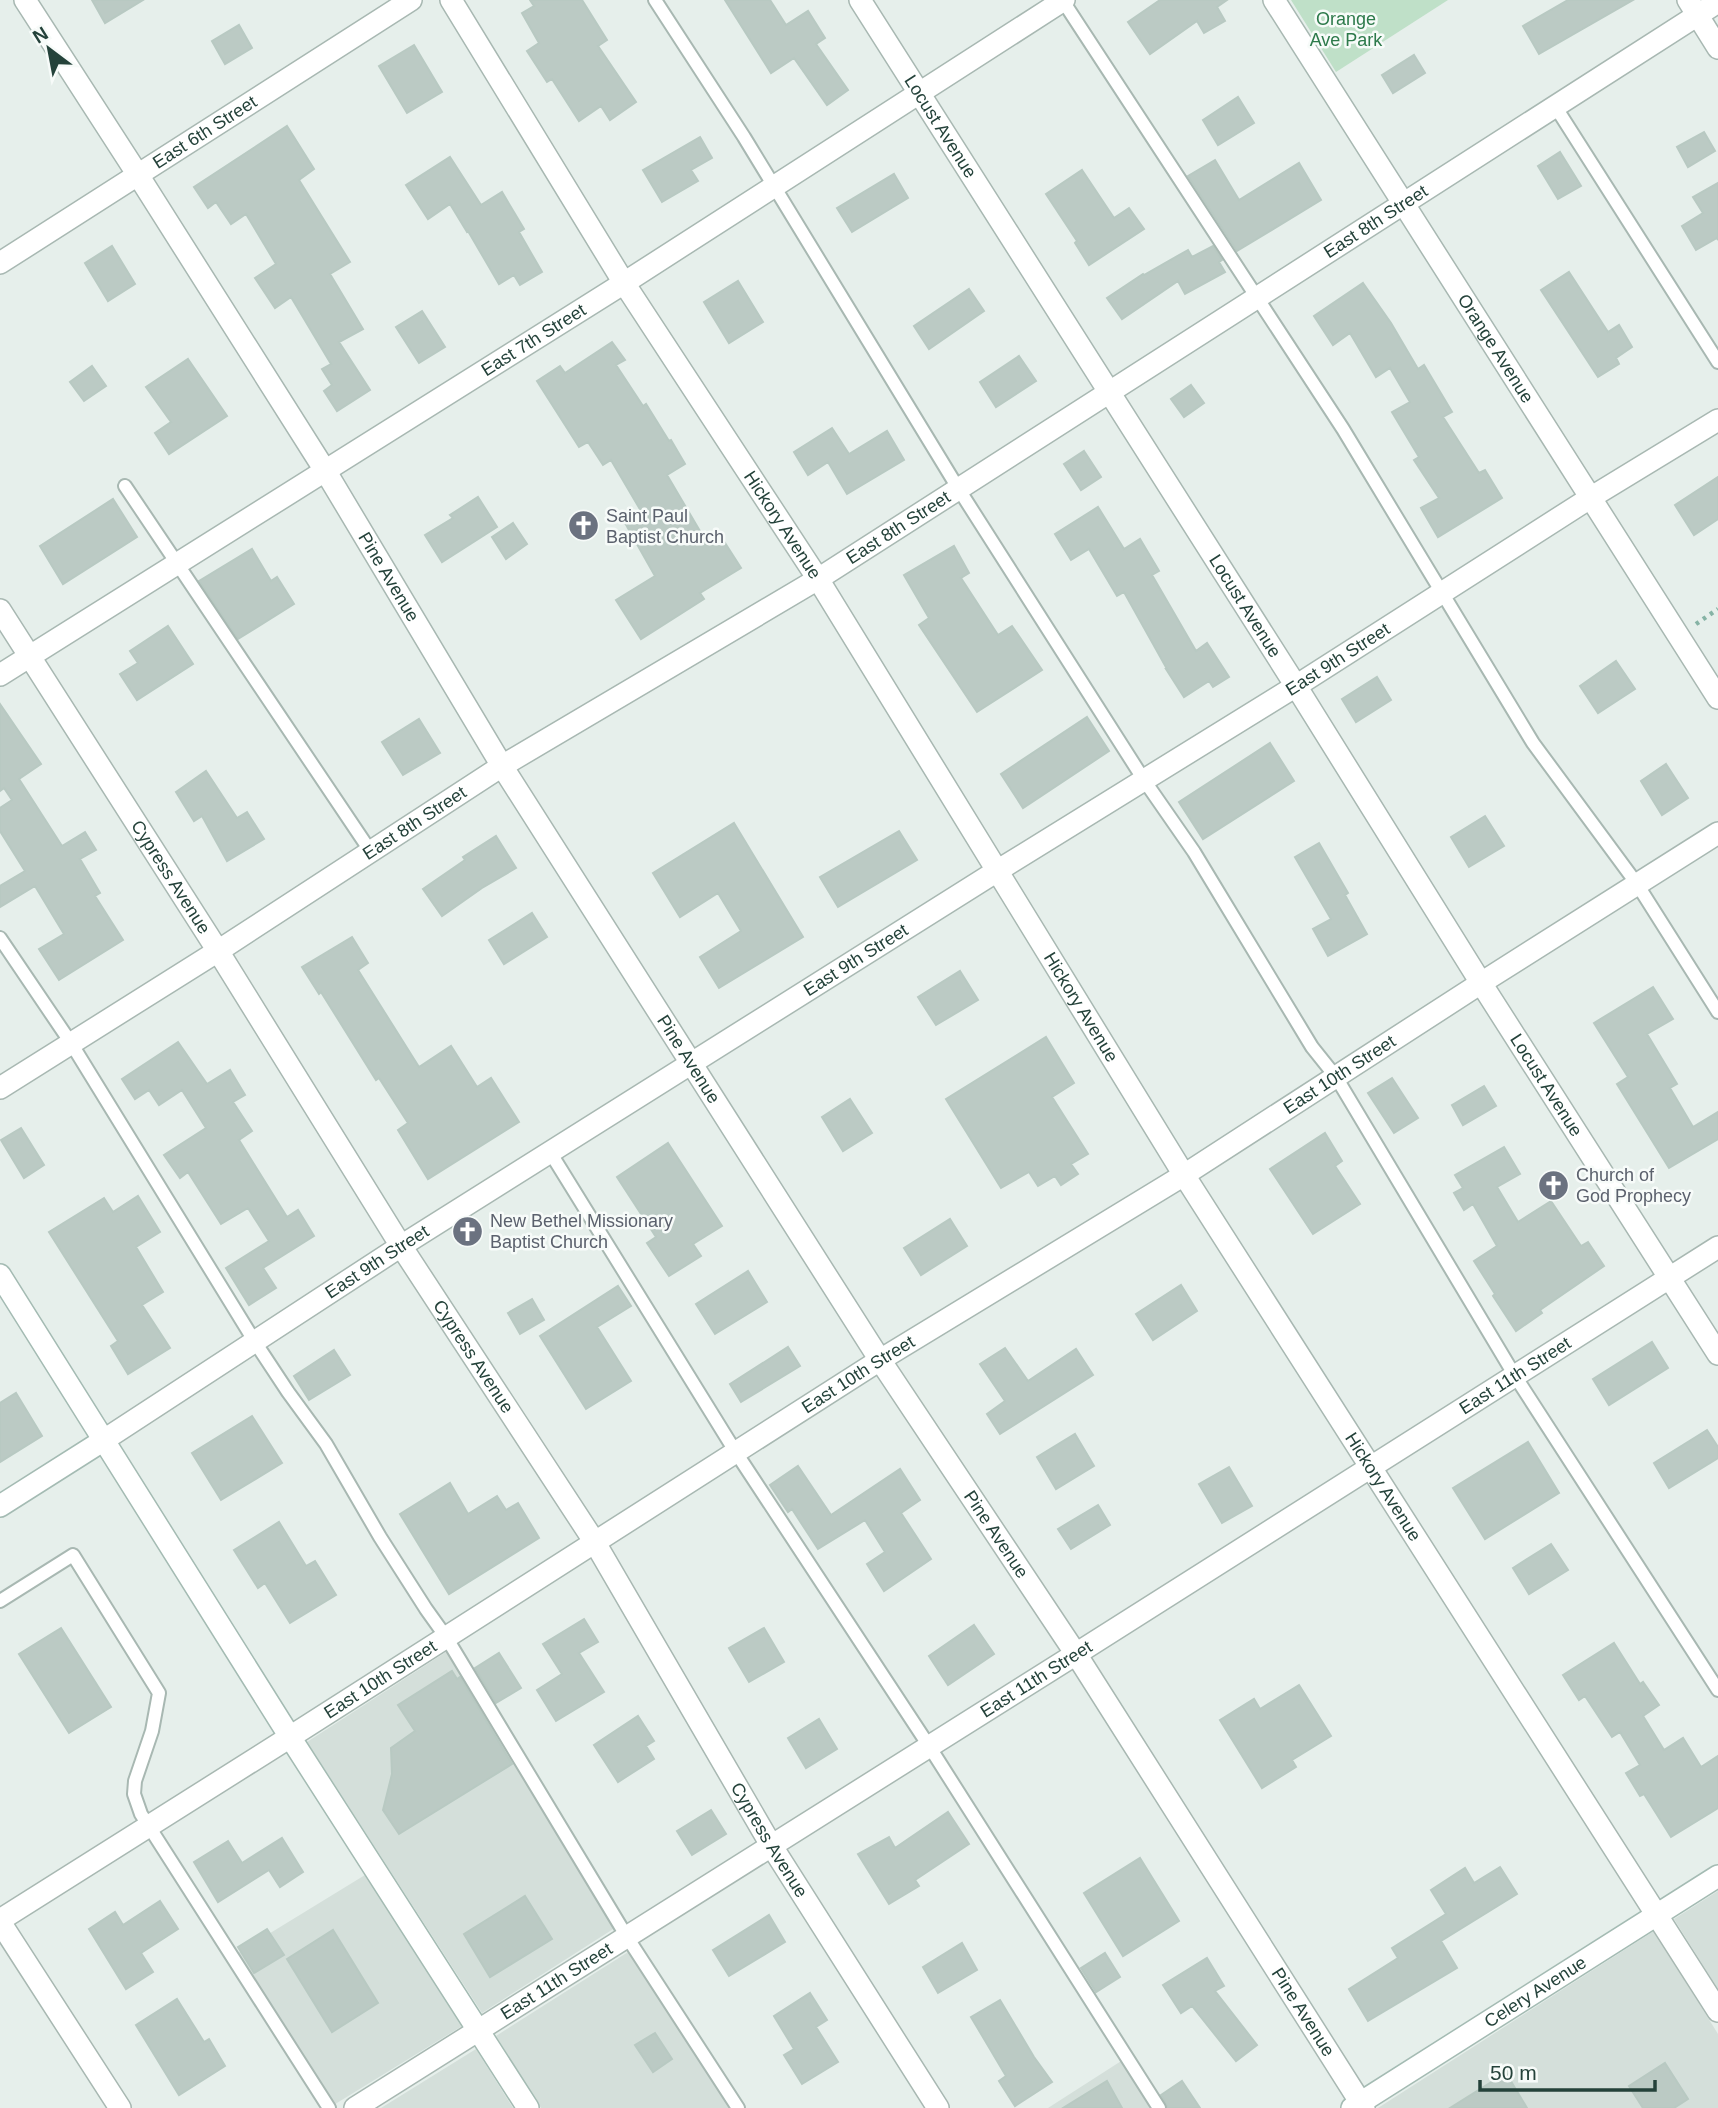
<svg xmlns="http://www.w3.org/2000/svg" width="1718" height="2108" viewBox="0 0 1718 2108" font-family="Helvetica,sans-serif">
<style>
.built{fill:#d4dfda}
.green{fill:#bfe0c8}
.building{fill:#bbcac4;stroke:#b8c9c2;stroke-width:2}
.lines{fill:none;stroke-linecap:round;stroke-linejoin:round}
.lane-casing{stroke:#a8b8b2;stroke-width:16}
.street-casing{stroke:#a8b8b2;stroke-width:24}
.secondary-casing{stroke:#a4bbb3;stroke-width:24}
.path{stroke:#86b3a5;stroke-width:4.5;stroke-dasharray:3.5 5;stroke-linecap:butt}
.lane{stroke:#fff;stroke-width:12}
.street{stroke:#fff;stroke-width:21}
.secondary{stroke:#fff;stroke-width:21}
.labels{text-anchor:middle;dominant-baseline:central;stroke-width:5;stroke-linejoin:round;paint-order:stroke}
.park-label{font-size:18px;fill:#2d7a4b;stroke:#f7fbf9}
.street-label{font-size:18px;fill:#24423a;stroke:#f7fbf9}
.worship-label{font-size:18px;fill:#5b616d;stroke:#f7fbf9;text-anchor:start}
</style>
<rect width="100%" height="100%" fill="#e6efeb"/>
<path class="built" d="M 446,1652 L 621,1924 L 482,2013 L 307,1742 Z
M 365,1875 L 462,2026 L 332,2106 L 236,1954 Z
M 1718,1891 L 1718,1989 L 1674,1919 Z
M 1654,1931 L 1718,2034 L 1718,2108 L 1378,2108 Z
M 636,1947 L 739,2108 L 541,2108 L 496,2036 Z
M 476,2049 L 513,2108 L 381,2108 Z
M 1129,2056 L 1163,2108 L 1048,2108 Z"/>
<path class="green" d="M 1291,0 L 1448,0 L 1336,72 Z"/>
<path class="building" d="M 92,0 L 143,0 L 105,23 Z
M 530,0 L 582,0 L 607,40 L 598,46 L 636,102 L 610,120 L 601,106 L 579,121 L 552,79 L 547,82 L 527,51 L 539,43 L 522,13 L 534,6 Z
M 725,0 L 770,0 L 786,25 L 808,11 L 825,38 L 816,44 L 848,90 L 827,105 L 794,58 L 771,73 Z
M 1160,0 L 1227,0 L 1217,7 L 1225,21 L 1204,33 L 1197,21 L 1150,54 L 1128,22 Z
M 1568,0 L 1633,0 L 1539,54 L 1523,26 Z
M 239,25 L 252,48 L 225,64 L 212,41 Z
M 414,45 L 442,92 L 407,113 L 379,66 Z
M 1414,55 L 1425,73 L 1393,93 L 1382,75 Z
M 1238,97 L 1254,123 L 1218,145 L 1203,120 Z
M 287,126 L 314,169 L 299,180 L 350,262 L 330,274 L 363,329 L 339,342 L 370,390 L 337,411 L 324,391 L 332,385 L 322,369 L 331,364 L 291,297 L 275,308 L 255,278 L 276,264 L 246,214 L 231,224 L 216,202 L 208,208 L 194,187 Z
M 1704,132 L 1715,151 L 1688,167 L 1677,147 Z
M 700,137 L 712,158 L 691,170 L 698,181 L 662,202 L 643,170 Z
M 1560,152 L 1581,186 L 1558,199 L 1538,166 Z
M 450,157 L 481,205 L 502,192 L 524,229 L 519,232 L 542,272 L 520,285 L 514,275 L 499,284 L 468,231 L 467,232 L 450,204 L 428,219 L 406,185 Z
M 1215,160 L 1239,200 L 1299,163 L 1321,200 L 1237,251 L 1188,176 Z
M 1082,170 L 1114,218 L 1129,208 L 1144,229 L 1089,265 L 1075,243 L 1077,241 L 1046,194 Z
M 894,174 L 908,198 L 852,232 L 837,208 Z
M 1718,183 L 1718,240 L 1717,238 L 1696,250 L 1682,226 L 1703,213 L 1693,197 Z
M 112,246 L 135,284 L 108,301 L 85,263 Z
M 1213,246 L 1222,260 L 1219,262 L 1225,272 L 1185,294 L 1178,281 L 1122,319 L 1107,298 L 1143,274 L 1144,275 L 1188,250 L 1192,257 Z
M 1569,272 L 1608,332 L 1619,325 L 1632,347 L 1616,358 L 1619,364 L 1598,377 L 1541,290 Z
M 738,281 L 763,322 L 729,343 L 704,302 Z
M 1363,283 L 1391,323 L 1418,369 L 1424,365 L 1452,412 L 1443,417 L 1479,473 L 1485,470 L 1502,498 L 1438,537 L 1421,508 L 1439,498 L 1414,460 L 1419,457 L 1392,412 L 1410,402 L 1390,368 L 1376,377 L 1350,333 L 1333,345 L 1314,316 Z
M 969,289 L 984,311 L 929,349 L 914,326 Z
M 422,311 L 445,347 L 419,363 L 396,327 Z
M 612,342 L 625,360 L 616,365 L 643,406 L 646,404 L 669,441 L 671,440 L 685,464 L 667,475 L 707,543 L 720,535 L 741,568 L 700,593 L 704,599 L 641,639 L 616,600 L 655,576 L 624,521 L 641,511 L 611,460 L 603,465 L 588,442 L 579,447 L 537,381 L 560,366 L 565,373 Z
M 1019,356 L 1036,381 L 996,407 L 980,382 Z
M 188,359 L 227,416 L 169,454 L 155,433 L 171,422 L 146,387 Z
M 92,366 L 106,386 L 84,401 L 70,382 Z
M 1191,385 L 1204,403 L 1184,417 L 1171,399 Z
M 832,428 L 849,454 L 887,431 L 904,460 L 847,494 L 828,462 L 808,475 L 794,452 Z
M 1084,451 L 1101,477 L 1081,490 L 1064,464 Z
M 1718,477 L 1718,519 L 1694,535 L 1675,505 Z
M 478,497 L 497,527 L 442,562 L 425,535 L 453,518 L 450,515 Z
M 113,499 L 137,537 L 63,584 L 40,546 Z
M 1098,507 L 1124,549 L 1140,539 L 1159,571 L 1152,575 L 1196,651 L 1207,643 L 1229,677 L 1213,687 L 1209,681 L 1184,697 L 1166,669 L 1167,669 L 1124,592 L 1117,596 L 1089,549 L 1071,560 L 1055,534 Z
M 513,523 L 527,544 L 506,559 L 492,537 Z
M 954,546 L 969,573 L 961,578 L 998,635 L 1012,626 L 1042,670 L 977,712 L 919,625 L 929,618 L 904,575 Z
M 252,549 L 271,581 L 277,577 L 294,604 L 238,639 L 199,581 Z
M 168,626 L 193,664 L 137,700 L 120,674 L 138,663 L 130,651 Z
M 1616,661 L 1635,689 L 1598,713 L 1580,686 Z
M 1377,677 L 1391,700 L 1356,722 L 1342,699 Z
M 0,704 L 41,764 L 19,779 L 62,846 L 85,832 L 96,850 L 80,859 L 100,893 L 95,896 L 123,940 L 59,980 L 39,949 L 64,934 L 35,886 L 0,907 L 0,886 L 25,871 L 0,831 L 0,808 L 12,800 L 4,788 L 0,791 Z
M 1087,717 L 1109,751 L 1023,808 L 1001,774 Z
M 419,719 L 440,753 L 403,775 L 382,742 Z
M 1270,743 L 1294,781 L 1203,839 L 1179,802 Z
M 1666,764 L 1688,798 L 1662,815 L 1641,781 Z
M 206,771 L 237,818 L 247,812 L 264,839 L 227,861 L 202,816 L 194,821 L 176,792 Z
M 1485,816 L 1504,846 L 1469,867 L 1451,837 Z
M 734,823 L 803,937 L 719,988 L 700,957 L 741,931 L 718,893 L 680,917 L 653,873 Z
M 899,831 L 917,860 L 838,907 L 820,877 Z
M 496,836 L 516,868 L 482,888 L 442,916 L 423,889 L 465,860 L 463,857 Z
M 1319,843 L 1348,893 L 1345,895 L 1367,934 L 1328,956 L 1313,929 L 1331,919 L 1295,857 Z
M 532,913 L 547,937 L 504,964 L 489,940 Z
M 352,937 L 368,963 L 358,970 L 419,1067 L 451,1046 L 477,1087 L 491,1078 L 519,1122 L 428,1179 L 398,1130 L 408,1123 L 379,1078 L 376,1080 L 321,992 L 319,994 L 302,967 Z
M 960,971 L 978,1000 L 936,1025 L 918,997 Z
M 1653,987 L 1673,1019 L 1647,1034 L 1677,1084 L 1670,1088 L 1693,1127 L 1718,1112 L 1718,1139 L 1669,1168 L 1617,1084 L 1628,1077 L 1594,1023 Z
M 1046,1037 L 1074,1083 L 1052,1097 L 1088,1154 L 1071,1164 L 1078,1174 L 1061,1185 L 1055,1176 L 1038,1186 L 1029,1172 L 1001,1188 L 946,1099 Z
M 178,1042 L 207,1084 L 230,1070 L 245,1095 L 233,1102 L 252,1131 L 239,1140 L 287,1217 L 298,1210 L 314,1236 L 263,1268 L 276,1288 L 249,1305 L 226,1268 L 269,1241 L 248,1208 L 221,1224 L 188,1172 L 180,1178 L 164,1155 L 206,1128 L 182,1090 L 159,1105 L 149,1090 L 135,1099 L 122,1079 Z
M 1392,1078 L 1418,1118 L 1394,1133 L 1368,1093 Z
M 1484,1086 L 1496,1106 L 1463,1125 L 1452,1105 Z
M 850,1099 L 872,1133 L 843,1151 L 822,1117 Z
M 21,1128 L 44,1165 L 24,1178 L 1,1140 Z
M 1325,1133 L 1342,1161 L 1335,1166 L 1360,1204 L 1313,1234 L 1270,1169 Z
M 668,1143 L 722,1226 L 693,1244 L 701,1256 L 669,1276 L 647,1243 L 656,1237 L 617,1177 Z
M 1504,1147 L 1520,1174 L 1497,1187 L 1518,1222 L 1551,1201 L 1581,1246 L 1588,1242 L 1604,1266 L 1540,1310 L 1542,1313 L 1516,1331 L 1493,1296 L 1495,1294 L 1474,1261 L 1497,1246 L 1473,1204 L 1464,1210 L 1454,1193 L 1463,1188 L 1455,1175 Z
M 138,1196 L 160,1232 L 136,1247 L 163,1292 L 142,1305 L 170,1348 L 128,1374 L 111,1346 L 118,1341 L 49,1232 L 104,1198 L 113,1212 Z
M 950,1219 L 967,1246 L 921,1275 L 904,1248 Z
M 748,1271 L 767,1302 L 715,1334 L 696,1304 Z
M 1181,1285 L 1197,1311 L 1153,1340 L 1136,1314 Z
M 618,1286 L 631,1306 L 597,1327 L 631,1381 L 586,1409 L 540,1336 Z
M 532,1299 L 544,1320 L 520,1334 L 508,1313 Z
M 1652,1342 L 1668,1368 L 1609,1405 L 1593,1379 Z
M 788,1347 L 800,1366 L 741,1402 L 730,1384 Z
M 1005,1348 L 1028,1381 L 1076,1349 L 1093,1375 L 1000,1434 L 987,1414 L 1005,1401 L 980,1364 Z
M 334,1350 L 350,1375 L 309,1400 L 294,1376 Z
M 16,1393 L 42,1436 L 0,1462 L 0,1403 Z
M 252,1416 L 282,1463 L 221,1500 L 192,1453 Z
M 1707,1430 L 1718,1447 L 1718,1458 L 1669,1488 L 1654,1463 Z
M 1075,1434 L 1094,1466 L 1056,1489 L 1037,1457 Z
M 1528,1442 L 1559,1493 L 1485,1539 L 1453,1488 Z
M 798,1466 L 831,1515 L 900,1469 L 920,1500 L 901,1513 L 931,1559 L 884,1591 L 867,1564 L 885,1552 L 865,1520 L 818,1549 L 792,1509 L 788,1512 L 770,1485 Z
M 1229,1467 L 1252,1506 L 1222,1523 L 1199,1484 Z
M 450,1483 L 468,1514 L 497,1496 L 506,1510 L 518,1503 L 539,1538 L 449,1594 L 400,1514 Z
M 1098,1505 L 1110,1525 L 1071,1549 L 1058,1529 Z
M 279,1522 L 306,1566 L 315,1561 L 336,1595 L 290,1623 L 265,1583 L 258,1588 L 234,1550 Z
M 1551,1544 L 1568,1570 L 1529,1594 L 1513,1568 Z
M 584,1619 L 598,1642 L 579,1653 L 604,1692 L 556,1721 L 537,1690 L 562,1674 L 543,1644 Z
M 974,1625 L 994,1654 L 948,1685 L 929,1656 Z
M 61,1628 L 111,1707 L 69,1733 L 19,1654 Z
M 764,1628 L 784,1662 L 749,1682 L 729,1648 Z
M 1614,1643 L 1640,1684 L 1643,1682 L 1659,1705 L 1643,1716 L 1664,1750 L 1683,1738 L 1701,1767 L 1718,1756 L 1718,1808 L 1671,1837 L 1644,1794 L 1640,1796 L 1626,1773 L 1640,1765 L 1620,1732 L 1612,1737 L 1585,1696 L 1579,1700 L 1563,1675 Z
M 499,1653 L 521,1688 L 496,1703 L 475,1668 Z
M 452,1671 L 457,1679 L 460,1677 L 512,1764 L 399,1834 L 383,1810 L 392,1774 L 391,1748 L 415,1731 L 398,1705 Z
M 1299,1685 L 1331,1736 L 1292,1760 L 1296,1767 L 1262,1788 L 1220,1720 L 1254,1699 L 1260,1709 Z
M 638,1716 L 654,1741 L 646,1746 L 654,1759 L 618,1782 L 594,1745 Z
M 819,1719 L 837,1749 L 806,1768 L 788,1738 Z
M 711,1810 L 726,1834 L 692,1855 L 677,1831 Z
M 948,1812 L 969,1844 L 915,1880 L 919,1886 L 889,1904 L 858,1854 L 889,1837 L 895,1848 Z
M 282,1838 L 303,1872 L 280,1887 L 269,1870 L 218,1902 L 194,1862 L 228,1841 L 242,1863 Z
M 1140,1858 L 1179,1921 L 1123,1956 L 1084,1893 Z
M 1500,1867 L 1517,1894 L 1441,1941 L 1457,1968 L 1368,2021 L 1349,1989 L 1398,1958 L 1392,1948 L 1446,1914 L 1431,1890 L 1465,1868 L 1474,1883 Z
M 525,1896 L 552,1939 L 490,1977 L 464,1934 Z
M 160,1901 L 178,1929 L 141,1953 L 153,1972 L 126,1989 L 89,1929 L 115,1912 L 123,1925 Z
M 769,1915 L 785,1942 L 729,1976 L 713,1950 Z
M 267,1929 L 284,1955 L 254,1973 L 238,1947 Z
M 333,1930 L 378,2003 L 332,2032 L 287,1959 Z
M 962,1943 L 977,1970 L 938,1993 L 923,1967 Z
M 1105,1953 L 1120,1977 L 1096,1992 L 1081,1968 Z
M 1207,1958 L 1224,1986 L 1215,1991 L 1257,2045 L 1236,2061 L 1192,2006 L 1181,2013 L 1163,1985 Z
M 810,1993 L 827,2020 L 816,2027 L 838,2062 L 802,2084 L 784,2055 L 794,2049 L 774,2016 Z
M 177,1999 L 204,2042 L 209,2039 L 225,2066 L 179,2095 L 136,2025 Z
M 1000,2000 L 1034,2057 L 1052,2082 L 1015,2106 L 999,2081 L 1006,2076 L 971,2017 Z
M 655,2033 L 672,2059 L 653,2072 L 635,2045 Z
M 1665,2063 L 1688,2099 L 1674,2108 L 1643,2108 L 1629,2086 Z
M 1506,2073 L 1527,2108 L 1450,2108 Z
M 1107,2081 L 1122,2108 L 1063,2108 Z
M 1182,2081 L 1200,2108 L 1168,2108 L 1161,2095 Z"/>
<g class="lines">
<defs>
<path id="lane" d="M 655,0 L 744,137 L 958,488 L 1144,780 L 1194,852 L 1312,1047 L 1336,1077 L 1515,1376 L 1718,1690
M 1063,1 L 1343,429 L 1533,743 L 1637,884 L 1718,1012
M 1555,106 L 1718,362
M 125,486 L 371,852
M 0,938 L 71,1043 L 255,1342 L 288,1392 L 326,1444 L 380,1537 L 426,1609 L 446,1637 L 627,1937 L 738,2108
M 550,1152 L 735,1451 L 929,1746 L 1159,2108
M 0,1601 L 73,1555 L 159,1693 L 152,1731 L 135,1781 L 134,1794 L 141,1814 L 329,2108"/>
<g id="street">
<path id="s1" d="M 25,0 L 138,175 L 326,472 L 502,766 L 880,1360 L 1076,1654 L 1364,2108"/>
<path id="s2" d="M 451,0 L 624,283 L 818,579 L 1184,1175 L 1718,2011"/>
<path id="s3" d="M 860,0 L 1296,686 L 1481,983 L 1718,1354"/>
<path id="s4" d="M 1274,0 L 1718,698"/>
<path d="M 1688,0 L 1718,48"/>
<path id="s5" d="M 0,263 L 411,0"/>
<path id="s6" d="M 0,610 L 218,951 L 401,1246 L 594,1541 L 771,1845 L 938,2108"/>
<path id="s7" d="M 0,675 L 624,283 L 1064,0"/>
<path id="s8" d="M 0,1088 L 218,951 L 502,766 L 818,579 L 1718,2"/>
<path id="s9" d="M 104,1440 L 401,1246 L 997,871 L 1296,686 L 1590,498 L 1718,420"/>
<path id="s10" d="M 0,1920 L 290,1737 L 880,1360 L 1184,1175 L 1481,983 L 1718,833"/>
<path d="M 0,1922 L 120,2108"/>
<path id="s11" d="M 355,2108 L 1076,1654 L 1718,1247"/>
</g>
<g id="secondary">
<path d="M 0,1275 L 290,1737 L 528,2108"/>
<path d="M 0,1506 L 104,1440"/>
<path id="s12" d="M 1352,2108 L 1718,1876"/>
</g>
</defs>
<use href="#lane" class="lane-casing"/>
<use href="#street" class="street-casing"/>
<use href="#secondary" class="secondary-casing"/>
<path class="path" d="M 1696,624 L 1718,609"/>
<use href="#lane" class="lane"/>
<use href="#street" class="street"/>
<use href="#secondary" class="secondary"/>
</g>
<defs>
<symbol id="church-disc" viewBox="-11 -11 22 22"><circle r="9.5" fill="#6b7280" stroke="#f7fbf9"/><path d="M-1.2-6h2.4v3.5h3.3v2.4h-3.3V6h-2.4V-.1h-3.3v-2.4h3.3Z" fill="#fff"/></symbol>
</defs>
<g fill-rule="evenodd">
<use href="#church-disc" x="566" y="508" width="35" height="35"/>
<use href="#church-disc" x="1536" y="1168" width="35" height="35"/>
<use href="#church-disc" x="450" y="1214" width="35" height="35"/>
</g>
<g class="labels">
<g class="park-label">
<text x="1346" y="19">Orange<tspan x="1346" dy="21">Ave Park</tspan></text>
</g>
<g class="street-label">
<text stroke="none"><textPath href="#s3" startOffset="150">Locust Avenue</textPath></text>
<text stroke="none"><textPath href="#s5" startOffset="243">East 6th Street</textPath></text>
<text stroke="none"><textPath href="#s8" startOffset="1626">East 8th Street</textPath></text>
<text stroke="none"><textPath href="#s7" startOffset="630">East 7th Street</textPath></text>
<text stroke="none"><textPath href="#s4" startOffset="413">Orange Avenue</textPath></text>
<text stroke="none"><textPath href="#s2" startOffset="621">Hickory Avenue</textPath></text>
<text stroke="none"><textPath href="#s8" startOffset="1059">East 8th Street</textPath></text>
<text stroke="none"><textPath href="#s1" startOffset="682">Pine Avenue</textPath></text>
<text stroke="none"><textPath href="#s3" startOffset="718">Locust Avenue</textPath></text>
<text stroke="none"><textPath href="#s9" startOffset="1460">East 9th Street</textPath></text>
<text stroke="none"><textPath href="#s8" startOffset="492">East 8th Street</textPath></text>
<text stroke="none"><textPath href="#s6" startOffset="317">Cypress Avenue</textPath></text>
<text stroke="none"><textPath href="#s9" startOffset="892">East 9th Street</textPath></text>
<text stroke="none"><textPath href="#s2" startOffset="1188">Hickory Avenue</textPath></text>
<text stroke="none"><textPath href="#s1" startOffset="1250">Pine Avenue</textPath></text>
<text stroke="none"><textPath href="#s10" startOffset="1584">East 10th Street</textPath></text>
<text stroke="none"><textPath href="#s3" startOffset="1284">Locust Avenue</textPath></text>
<text stroke="none"><textPath href="#s9" startOffset="326">East 9th Street</textPath></text>
<text stroke="none"><textPath href="#s6" startOffset="884">Cypress Avenue</textPath></text>
<text stroke="none"><textPath href="#s10" startOffset="1017">East 10th Street</textPath></text>
<text stroke="none"><textPath href="#s11" startOffset="1372">East 11th Street</textPath></text>
<text stroke="none"><textPath href="#s2" startOffset="1755">Hickory Avenue</textPath></text>
<text stroke="none"><textPath href="#s1" startOffset="1816">Pine Avenue</textPath></text>
<text stroke="none"><textPath href="#s10" startOffset="450">East 10th Street</textPath></text>
<text stroke="none"><textPath href="#s11" startOffset="805">East 11th Street</textPath></text>
<text stroke="none"><textPath href="#s6" startOffset="1451">Cypress Avenue</textPath></text>
<text stroke="none"><textPath href="#s11" startOffset="238">East 11th Street</textPath></text>
<text stroke="none"><textPath href="#s12" startOffset="217">Celery Avenue</textPath></text>
<text stroke="none"><textPath href="#s1" startOffset="2384">Pine Avenue</textPath></text>
</g>
<g class="worship-label">
<text x="606" y="516">Saint Paul<tspan x="606" dy="21">Baptist Church</tspan></text>
<text x="1576" y="1175">Church of<tspan x="1576" dy="21">God Prophecy</tspan></text>
<text x="490" y="1221">New Bethel Missionary<tspan x="490" dy="21">Baptist Church</tspan></text>
</g>
</g>
<g transform="translate(49 49) rotate(328)" stroke="#f7fbf9" stroke-width="5" paint-order="stroke">
<path d="M0-5L12 26L0 18L-12 26Z" fill="#24423a"/>
<text y="-10" font-size="19" font-weight="bold" text-anchor="middle" fill="#24423a">N</text>
</g>
<path d="M1480 2080v10h175v-10" fill="none" stroke="#24423a" stroke-width="3.5"/>
<text x="1490" y="2080" font-size="21" fill="#24423a" stroke="#f7fbf9" stroke-width="5" paint-order="stroke">50 m</text>
</svg>
